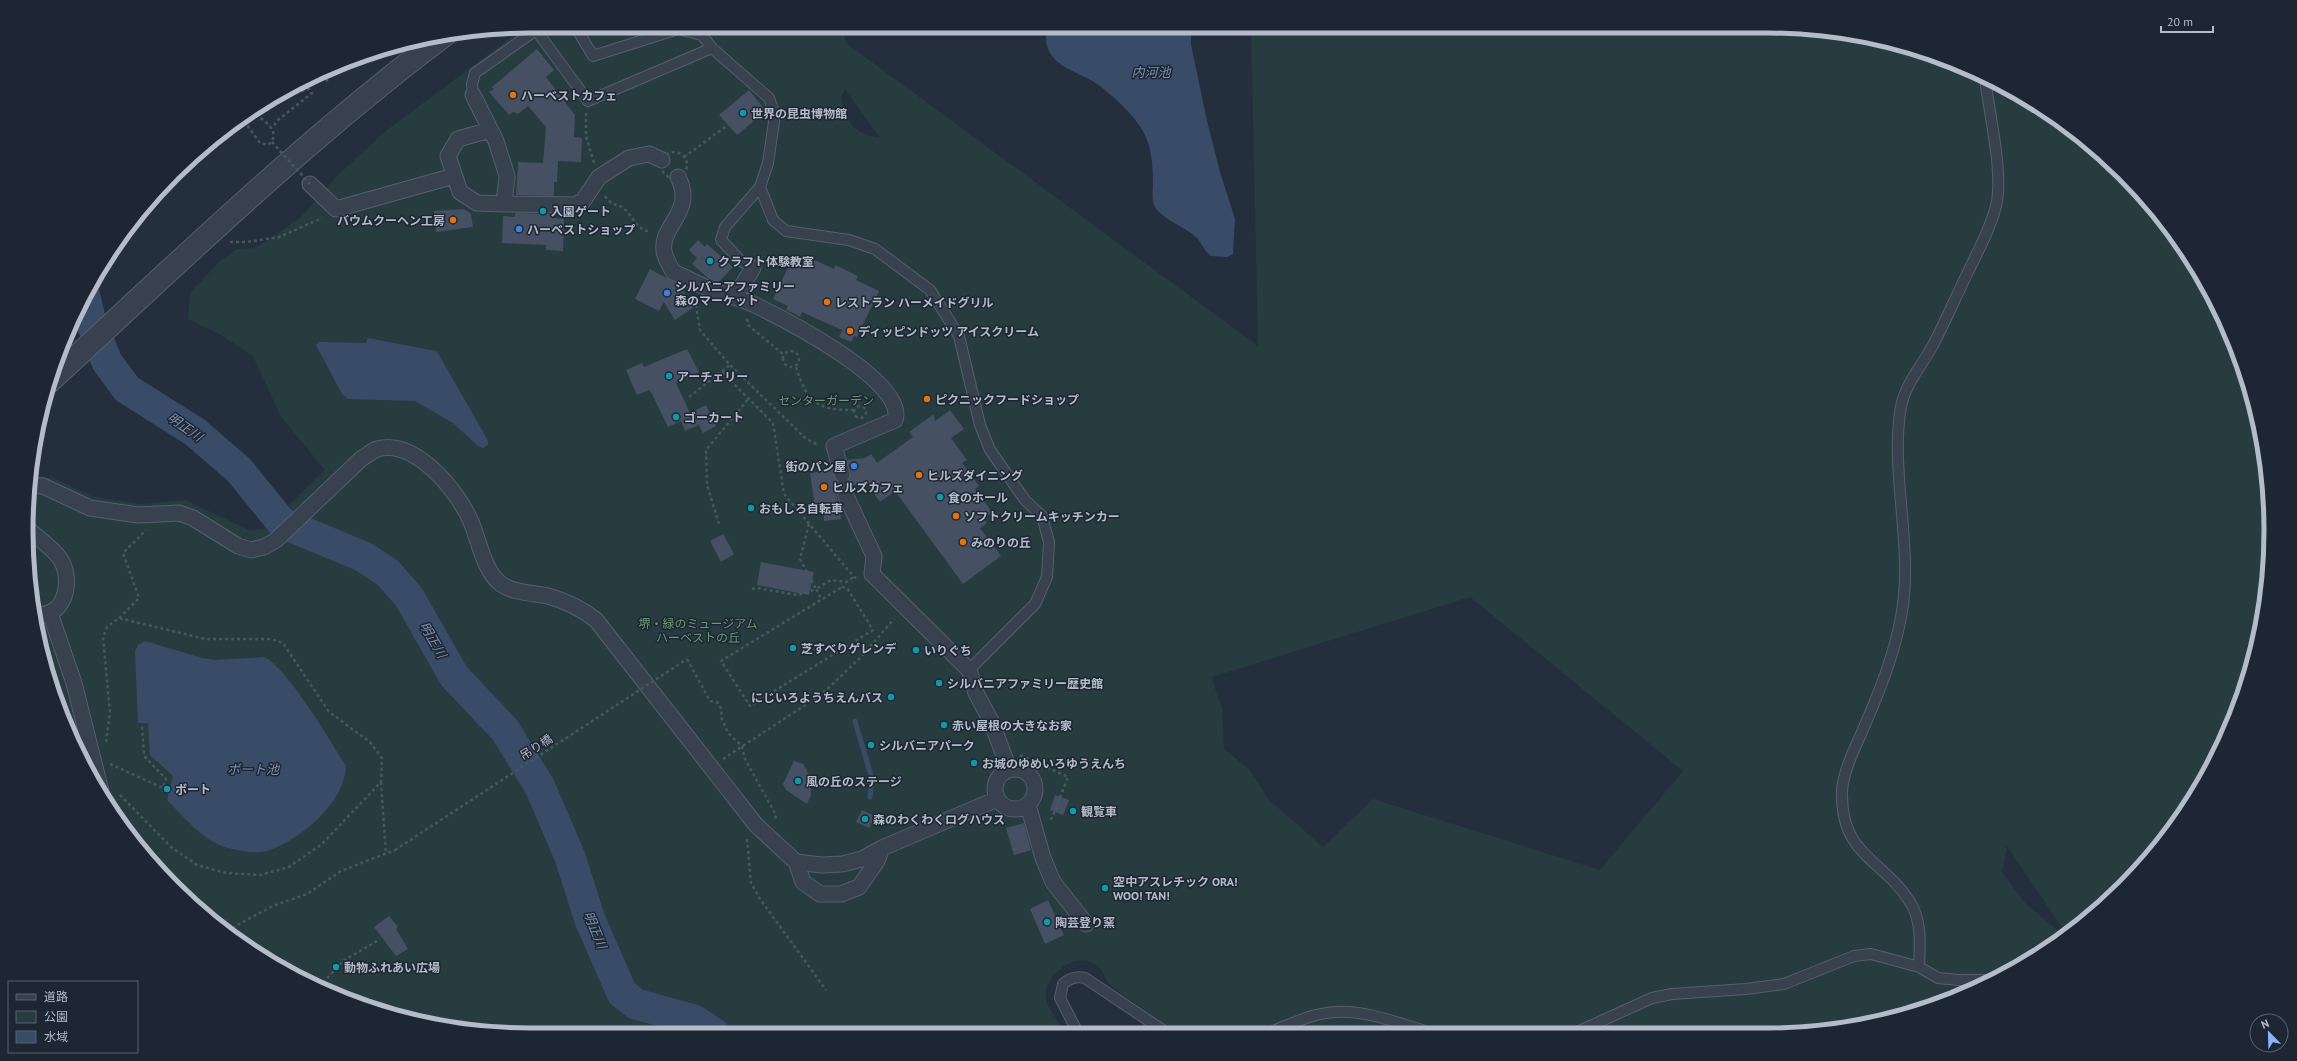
<svg xmlns="http://www.w3.org/2000/svg" width="2297" height="1061" viewBox="0 0 2297 1061" font-family="'PT Sans','Noto Sans JP',sans-serif">
<style>
.green{fill:#263c3f;fill-rule:evenodd}
.water{fill:#394c67}
.lines{fill:none;stroke-linecap:round;stroke-linejoin:round}
.stream{stroke:#394c67;stroke-width:5}
.river{stroke:#394c67;stroke-width:31}
.building{fill:#455162}
.service-casing{stroke:#565f6c;stroke-width:12}
.pedestrian-casing{stroke:#565f6c;stroke-width:17}
.tertiary-casing{stroke:#565f6c;stroke-width:24}
.path{stroke:#44595c;stroke-width:2.5;stroke-dasharray:3 3;stroke-linecap:butt}
.service{stroke:#38414e;stroke-width:10}
.pedestrian{stroke:#38414e;stroke-width:15}
.tertiary{stroke:#38414e;stroke-width:22}
.path-bridge{stroke:#44595c;stroke-width:2.5;stroke-dasharray:3 3;stroke-linecap:butt}
.food-dot{fill:#e8710a;stroke:#1d2633;stroke-width:1.5}
.culture-dot{fill:#0f9aa8;stroke:#1d2633;stroke-width:1.5}
.shop-dot{fill:#3f7fe0;stroke:#1d2633;stroke-width:1.5}
.labels{text-anchor:middle;dominant-baseline:central;stroke-width:3;stroke-linejoin:round;paint-order:stroke}
.poi-label{font-size:12px;font-weight:bold;fill:#b4bcc9;stroke:#1d2633;text-anchor:start}
.park-label{font-size:12px;fill:#6b9a76;stroke:#1d2633}
.street-label{font-size:12px;fill:#b4bcc9;stroke:#1d2633}
.water-label{font-size:13px;font-style:italic;fill:#7c92b1;stroke:#1d2633}
.rim{fill:none;stroke:#b4bcc9;stroke-width:5}
</style>
<rect width="100%" height="100%" fill="#242f3e"/>
<path class="green" d="M 526,26 L 842,26 L 846,43 L 1258,346 L 1251,26 L 1767,26 L 1865,36 L 1959,64 L 2047,111 L 2123,174 L 2186,250 L 2233,337 L 2261,432 L 2271,530 L 2261,629 L 2233,723 L 2167,837 L 2074,931 L 2067,935 L 2007,846 L 2002,872 L 2025,903 L 2064,936 L 1960,997 L 1833,1031 L 1134,1033 L 1152,1015 C 1139,1005 1121,996 1110,984 C 1102,976 1105,968 1091,962 C 1070,954 1043,978 1046,999 C 1048,1009 1060,1024 1066,1033 L 530,1035 L 432,1025 L 338,997 L 278,967 L 198,910 L 130,838 L 93,783 L 53,693 L 30,597 L 26,530 L 31,476 L 54,478 L 91,496 L 139,504 L 185,500 L 249,530 L 266,529 L 325,470 L 281,417 L 253,356 L 221,335 L 188,319 L 190,293 L 220,261 L 237,249 L 256,248 L 301,217 L 337,176 L 387,130 ZM 845,89 L 880,138 C 853,133 847,124 841,98 ZM 1470,597 L 1683,771 L 1600,870 L 1373,799 L 1323,847 L 1268,799 L 1250,770 L 1224,749 L 1222,707 L 1217,695 L 1212,677 Z"/>
<path class="water" d="M 1059,26 L 1191,26 L 1191,45 L 1207,121 L 1220,172 L 1235,219 L 1233,254 L 1227,257 L 1211,256 C 1204,251 1202,243 1196,237 C 1185,227 1162,219 1155,207 C 1151,200 1153,190 1153,183 C 1153,161 1151,140 1137,122 C 1126,108 1111,94 1097,84 C 1078,70 1045,67 1046,35 L 1052,29 Z
M 368,338 L 436,351 L 439,355 L 482,430 L 488,441 L 488,445 L 483,448 L 478,446 L 453,423 L 415,401 L 348,399 L 342,394 L 316,345 L 319,342 L 366,343 Z
M 145,641 L 202,658 L 216,660 L 264,657 C 287,667 331,742 346,766 C 345,802 301,840 267,851 C 255,854 240,851 228,848 C 203,841 185,818 167,800 L 173,776 L 150,755 L 148,723 L 138,723 L 135,651 L 138,645 Z"/>
<g class="lines">
<path class="stream" d="M 855,721 L 872,779 L 870,797"/>
<path class="river" d="M 85,297 L 91,322 L 107,362 L 127,389 L 195,432 L 239,470 L 282,523 L 364,557 L 388,573 L 409,597 L 454,676 L 505,730 L 540,787 L 570,857 L 590,920 L 622,993 L 636,1004 L 694,1020 L 715,1034"/>
</g>
<path class="building" d="M 537,49 L 554,70 L 546,77 L 575,115 L 574,137 L 582,138 L 581,162 L 558,161 L 557,182 L 554,182 L 554,196 L 516,195 L 518,162 L 543,163 L 546,127 L 528,106 L 518,114 L 513,112 L 509,115 L 489,92 L 494,89 L 492,87 Z
M 749,90 L 766,111 L 737,135 L 719,115 Z
M 464,209 L 471,214 L 473,227 L 436,232 L 434,211 Z
M 515,213 L 553,214 L 553,218 L 564,219 L 563,251 L 546,250 L 546,245 L 502,243 L 503,216 L 515,217 Z
M 698,240 L 705,247 L 707,244 L 733,267 L 718,283 L 708,278 L 692,264 L 697,258 L 689,250 Z
M 810,258 L 834,269 L 835,265 L 858,276 L 856,280 L 879,291 L 857,337 L 854,336 L 851,342 L 839,337 L 842,330 L 802,312 L 800,317 L 793,313 L 786,310 L 788,306 L 773,299 L 791,261 L 805,268 Z
M 650,269 L 679,285 L 694,307 L 675,320 L 664,302 L 659,311 L 635,299 Z
M 687,349 L 699,372 L 676,383 L 690,413 L 706,405 L 716,426 L 703,433 L 699,425 L 685,431 L 681,421 L 668,427 L 652,394 L 649,390 L 637,395 L 626,370 L 642,363 L 644,367 Z
M 950,410 L 964,429 L 951,438 L 967,460 L 962,463 L 979,486 L 975,489 L 992,512 L 983,518 L 987,523 L 980,528 L 1001,556 L 963,584 L 895,491 L 880,502 L 866,483 L 853,485 L 849,479 L 851,472 L 847,460 L 865,458 L 871,454 L 877,463 L 913,437 L 909,432 L 934,414 L 935,421 Z
M 832,470 L 837,481 L 835,488 L 841,519 L 824,521 L 823,506 L 815,507 L 810,473 Z
M 723,534 L 734,554 L 721,562 L 710,541 Z
M 761,562 L 814,572 L 809,595 L 757,585 Z
M 794,761 L 803,764 L 811,778 L 811,795 L 807,804 L 786,790 L 783,784 Z
M 1055,795 L 1069,800 L 1063,815 L 1050,810 Z
M 862,810 L 875,816 L 869,828 L 856,822 Z
M 1024,823 L 1031,850 L 1014,855 L 1006,828 Z
M 1048,900 L 1064,935 L 1045,944 L 1030,909 Z
M 389,916 L 398,927 L 396,929 L 408,949 L 396,956 L 374,927 Z"/>
<g class="lines">
<defs>
<path id="service" d="M 575,26 L 593,56 L 678,29 L 702,35 L 712,48 L 769,98 L 775,115 L 768,163 L 760,187 L 725,227 L 721,240 L 741,261 L 753,268
M 473,95 L 472,84 L 475,73 L 536,30 L 588,101 L 712,48
M 760,187 L 773,220 L 786,231 L 849,240 L 875,249 L 930,290 L 959,336 L 980,425 L 990,450 L 1025,500 L 1042,516 L 1049,542 L 1047,577 L 1035,604 L 969,670
M 1919,967 C 1920,946 1922,920 1910,902 C 1883,859 1841,856 1842,793 C 1842,772 1857,744 1865,725 C 1880,690 1894,655 1901,617 C 1914,551 1891,479 1900,412 C 1904,384 1920,369 1933,345 C 1945,322 1955,299 1966,276 C 1977,253 1990,230 1996,206 C 2004,173 1989,114 1985,78
M 1577,1032 L 1652,998 L 1672,994 L 1746,989 L 1784,984 L 1854,956 L 1871,954 L 1886,958 L 1919,967 L 1938,978 L 1959,980 L 1989,980
M 1078,1033 L 1060,998 L 1063,984 C 1070,978 1076,976 1085,978 L 1167,1033
M 1268,1033 C 1289,1025 1312,1013 1336,1012 C 1367,1010 1400,1024 1429,1032"/>
<path id="pedestrian" d="M 473,95 L 496,141 L 507,176 L 504,204 L 477,203 L 460,192 L 448,156 L 458,139 L 490,130
M 678,177 C 696,212 660,225 664,251 C 665,259 670,265 673,272 C 688,278 702,287 718,292 C 730,296 743,299 755,305 C 784,319 908,382 895,420 L 834,446 L 842,474
M 310,184 L 336,209 L 454,176
M 504,204 L 574,205 L 583,201 L 599,177 L 629,158 L 649,154 L 662,160
M 735,297 L 753,268
M 30,485 L 43,486 L 90,508 L 138,515 L 179,513 L 193,518 L 238,546 L 251,550 L 264,547 L 276,540 L 361,459 C 366,456 372,451 377,449 C 415,438 458,491 471,522 C 479,540 484,572 501,584 C 514,593 533,593 548,596 C 566,601 581,608 596,620 L 756,825 L 796,862 L 803,882 L 820,894 L 841,894 L 859,887 L 877,861 L 882,848
M 844,486 L 846,496 L 874,556 L 872,574 L 969,670 L 976,693 L 991,721 L 1009,769
M 26,527 C 35,536 57,551 62,562 C 73,583 64,620 34,614
M 50,613 L 74,683 L 102,795
M995 789a20 20 0 1 1 40 0a20 20 0 1 1-40 0Z
M 1028,805 L 1043,858 L 1053,882 L 1086,924
M 796,862 L 821,865 L 842,864 L 862,859 L 882,848 L 997,799"/>
<path id="tertiary" d="M 49,382 C 178,263 305,140 446,34"/>
</defs>
<use href="#service" class="service-casing"/>
<use href="#pedestrian" class="pedestrian-casing"/>
<use href="#tertiary" class="tertiary-casing"/>
<path class="path" d="M 338,66 L 340,70 L 353,60
M 324,73 L 328,83
M 267,102 L 309,89 L 312,93 L 278,120 L 272,128
M 586,113 L 586,136 L 594,163
M 244,121 L 260,143 L 268,145 C 283,132 264,121 254,113
M 211,142 L 216,147 L 264,104
M661 165a13 13 0 1 1 26 0a13 13 0 1 1-26 0Z
M 684,157 L 728,125
M 605,196 C 613,207 614,202 623,208 C 635,217 633,228 651,232
M 230,242 L 247,242 L 279,237 L 322,218
M 695,299 L 700,330 L 730,365 L 794,427 L 805,438 L 818,445
M 747,319 L 748,325 L 784,355
M783 359a8 8 0 1 1 16 0a8 8 0 1 1-16 0Z
M 796,367 C 807,402 816,410 853,410
M 722,372 L 773,423 L 784,494 L 854,577 L 858,578
M 689,397 L 730,365
M854 412a6 6 0 1 1 12 0a6 6 0 1 1-12 0Z
M 719,524 L 707,485 L 706,450 L 749,398
M 809,524 L 800,559 L 816,589 L 831,580 L 846,582 L 854,577
M 842,587 L 847,588 L 873,630 L 750,706 L 721,661 Z
M 752,589 L 756,588 L 798,595 L 816,589 L 822,600
M 119,618 L 139,598 L 123,553 L 146,530
M 687,659 L 710,701 L 717,702 L 722,710 L 721,717 L 728,733 L 742,746 L 745,759 L 776,815 L 775,820
M 106,742 L 110,713 L 103,637 L 107,627 L 119,618 L 205,639 L 271,639 L 283,643 L 329,712 L 370,742 L 382,758 L 381,782 L 322,844 L 289,867 L 260,875 L 226,873 L 197,865 L 171,847 L 118,793
M 1020,755 L 1068,777 L 1052,818 L 1049,821
M 723,759 L 822,694 L 861,657 L 894,619
M 110,764 L 163,788 L 166,779 L 144,756 L 142,726
M 381,782 L 386,854
M 747,839 L 751,883 L 760,899 L 826,990
M 228,932 L 237,925 L 273,906 L 307,894 L 341,871 L 395,850
M 319,987 L 343,961 L 377,941"/>
<use href="#service" class="service"/>
<use href="#pedestrian" class="pedestrian"/>
<use href="#tertiary" class="tertiary"/>
<path class="path-bridge" d="M 272,142 L 310,184
M 395,850 L 687,659"/>
</g>
<g class="food-dot">
<circle cx="513" cy="95" r="4"/>
<circle cx="453" cy="220" r="4"/>
<circle cx="827" cy="302" r="4"/>
<circle cx="850" cy="331" r="4"/>
<circle cx="927" cy="399" r="4"/>
<circle cx="919" cy="475" r="4"/>
<circle cx="824" cy="487" r="4"/>
<circle cx="956" cy="516" r="4"/>
<circle cx="963" cy="542" r="4"/>
</g>
<g class="culture-dot">
<circle cx="743" cy="113" r="4"/>
<circle cx="543" cy="211" r="4"/>
<circle cx="710" cy="261" r="4"/>
<circle cx="669" cy="376" r="4"/>
<circle cx="676" cy="417" r="4"/>
<circle cx="940" cy="497" r="4"/>
<circle cx="751" cy="508" r="4"/>
<circle cx="793" cy="648" r="4"/>
<circle cx="916" cy="650" r="4"/>
<circle cx="939" cy="683" r="4"/>
<circle cx="891" cy="697" r="4"/>
<circle cx="944" cy="725" r="4"/>
<circle cx="871" cy="745" r="4"/>
<circle cx="974" cy="763" r="4"/>
<circle cx="798" cy="781" r="4"/>
<circle cx="167" cy="789" r="4"/>
<circle cx="1073" cy="811" r="4"/>
<circle cx="865" cy="819" r="4"/>
<circle cx="1105" cy="888" r="4"/>
<circle cx="1047" cy="922" r="4"/>
<circle cx="336" cy="967" r="4"/>
</g>
<g class="shop-dot">
<circle cx="519" cy="229" r="4"/>
<circle cx="667" cy="293" r="4"/>
<circle cx="854" cy="466" r="4"/>
</g>
<g class="labels">
<g class="poi-label">
<text x="521" y="95">ハーベストカフェ</text>
<text x="751" y="113">世界の昆虫博物館</text>
<text x="551" y="211">入園ゲート</text>
<text x="445" y="220" text-anchor="end">バウムクーヘン工房</text>
<text x="527" y="229">ハーベストショップ</text>
<text x="718" y="261">クラフト体験教室</text>
<text x="675" y="286">シルバニアファミリー<tspan x="675" dy="14">森のマーケット</tspan></text>
<text x="835" y="302">レストラン ハーメイドグリル</text>
<text x="858" y="331">ディッピンドッツ アイスクリーム</text>
<text x="677" y="376">アーチェリー</text>
<text x="935" y="399">ピクニックフードショップ</text>
<text x="684" y="417">ゴーカート</text>
<text x="846" y="466" text-anchor="end">街のパン屋</text>
<text x="927" y="475">ヒルズダイニング</text>
<text x="832" y="487">ヒルズカフェ</text>
<text x="948" y="497">食のホール</text>
<text x="759" y="508">おもしろ自転車</text>
<text x="964" y="516">ソフトクリームキッチンカー</text>
<text x="971" y="542">みのりの丘</text>
<text x="801" y="648">芝すべりゲレンデ</text>
<text x="924" y="650">いりぐち</text>
<text x="947" y="683">シルバニアファミリー歴史館</text>
<text x="883" y="697" text-anchor="end">にじいろようちえんバス</text>
<text x="952" y="725">赤い屋根の大きなお家</text>
<text x="879" y="745">シルバニアパーク</text>
<text x="982" y="763">お城のゆめいろゆうえんち</text>
<text x="806" y="781">風の丘のステージ</text>
<text x="175" y="789">ボート</text>
<text x="1081" y="811">観覧車</text>
<text x="873" y="819">森のわくわくログハウス</text>
<text x="1113" y="881">空中アスレチック ORA!<tspan x="1113" dy="14">WOO! TAN!</tspan></text>
<text x="1055" y="922">陶芸登り窯</text>
<text x="344" y="967">動物ふれあい広場</text>
</g>
<g class="park-label">
<text x="826" y="400">センターガーデン</text>
<text x="698" y="623">堺・緑のミュージアム<tspan x="698" dy="14">ハーベストの丘</tspan></text>
</g>
<g class="street-label">
<text transform="translate(536 747) rotate(-33)">吊り橋</text>
</g>
<g class="water-label">
<text x="1151" y="72">内河池</text>
<text transform="translate(185 427) rotate(35)">明正川</text>
<text transform="translate(433 640) rotate(60)">明正川</text>
<text x="253" y="769">ボート池</text>
<text transform="translate(595 930) rotate(68)">明正川</text>
</g>
</g>
<path d="M0 0H2297V1061H0ZM530 33H1767A497 497 0 0 1 2264 530V531A497 497 0 0 1 1767 1028H530A497 497 0 0 1 33 531V530A497 497 0 0 1 530 33Z" fill="#1d2633" fill-rule="evenodd"/>
<path class="rim" d="M530 33H1767A497 497 0 0 1 2264 530V531A497 497 0 0 1 1767 1028H530A497 497 0 0 1 33 531V530A497 497 0 0 1 530 33Z"/>
<rect x="8" y="981" width="130" height="72" fill="#1d2633" stroke="#59626f"/>
<rect x="16" y="994" width="20" height="6" fill="#38414e" stroke="#59626f"/>
<text x="44" y="1001" font-size="12" fill="#b4bcc9">道路</text>
<rect x="16" y="1011" width="20" height="12" fill="#263c3f" stroke="#59626f"/>
<text x="44" y="1021" font-size="12" fill="#b4bcc9">公園</text>
<rect x="16" y="1031" width="20" height="12" fill="#394c67" stroke="#59626f"/>
<text x="44" y="1041" font-size="12" fill="#b4bcc9">水域</text>
<g transform="translate(2269 1033) rotate(337)"><circle r="19" fill="#1d2633" stroke="#59626f"/>
<path d="M0-3L7 15L0 10L-7 15Z" fill="#8ab4f8"/>
<text y="-6" font-size="11" font-weight="bold" text-anchor="middle" fill="#b4bcc9">N</text>
</g>
<path d="M2161 26v6h52v-6" fill="none" stroke="#b4bcc9" stroke-width="2"/>
<text x="2167" y="26" font-size="12" fill="#b4bcc9" stroke="#1d2633" stroke-width="3" paint-order="stroke">20 m</text>
</svg>
